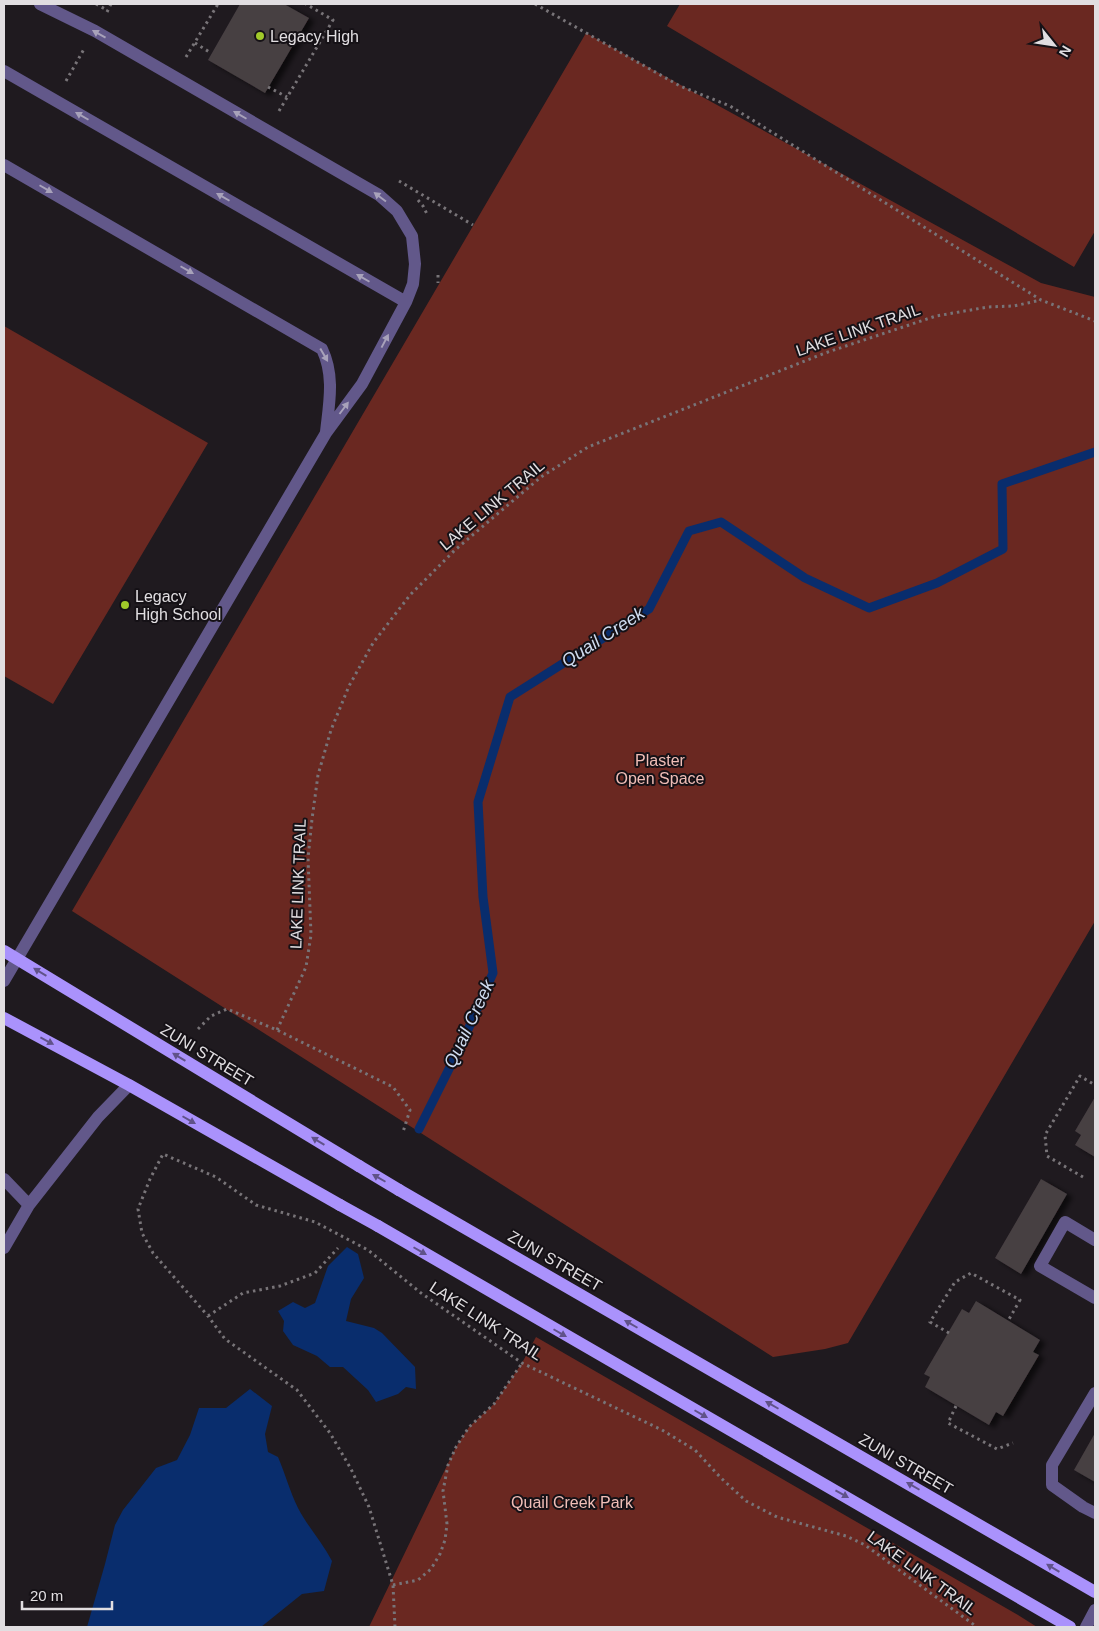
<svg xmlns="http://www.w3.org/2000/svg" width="1099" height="1631" viewBox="0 0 1099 1631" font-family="Arial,sans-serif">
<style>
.green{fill:#6a2821}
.water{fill:#092d6d}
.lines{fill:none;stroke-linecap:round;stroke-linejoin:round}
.stream{stroke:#092d6d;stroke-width:9}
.building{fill:#473f42;filter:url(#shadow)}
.path{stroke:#787478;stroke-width:3;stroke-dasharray:2.5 4;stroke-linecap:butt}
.minor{stroke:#62588a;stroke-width:12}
.major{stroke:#aa92fc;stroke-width:12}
.major-bridge{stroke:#aa92fc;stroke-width:12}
.oneway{fill:#a8a2ba}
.oneway2{fill:#605289}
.poi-dot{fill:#a1c92a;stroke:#151116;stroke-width:2}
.labels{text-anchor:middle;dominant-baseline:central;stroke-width:4;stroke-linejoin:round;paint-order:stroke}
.poi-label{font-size:16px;fill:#e1dee1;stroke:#151116;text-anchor:start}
.street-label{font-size:16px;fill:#e1dee1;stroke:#151116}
.park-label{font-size:16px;fill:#f1beb7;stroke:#151116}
.water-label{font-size:18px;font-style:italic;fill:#cfdbef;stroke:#151116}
</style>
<defs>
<filter id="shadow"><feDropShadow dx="5.5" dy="3" stdDeviation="2.5" flood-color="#0009"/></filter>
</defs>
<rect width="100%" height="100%" fill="#1f1a1f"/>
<path class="green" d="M 680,4 L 1095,4 L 1095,231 L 1074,267 L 667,26 Z
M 586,33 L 1041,283 L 1095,297 L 1095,921 L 848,1343 L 825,1349 L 773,1357 L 72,911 Z
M 4,326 L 208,443 L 53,704 L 4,676 Z
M 536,1337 L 1018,1615 L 1037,1627 L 369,1627 L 456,1447 L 469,1427 L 494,1404 L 522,1363 Z"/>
<path class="water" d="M 347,1247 L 358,1254 L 364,1278 L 351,1299 L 346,1321 L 374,1328 L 382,1333 L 415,1367 L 416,1389 L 406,1387 L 398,1394 L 376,1402 L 368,1390 L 343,1367 L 330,1367 L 317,1356 L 293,1345 L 283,1331 L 284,1321 L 278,1311 L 293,1302 L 305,1308 L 315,1303 L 328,1266 Z
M 250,1389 L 272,1406 L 265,1434 L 268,1452 L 278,1457 C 285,1473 290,1492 298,1508 C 308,1527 322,1542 332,1561 L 324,1591 L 302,1594 L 261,1627 L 87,1627 L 105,1564 L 115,1525 L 123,1510 L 156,1468 L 177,1460 L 190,1435 L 199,1408 L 226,1408 Z"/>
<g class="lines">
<path class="stream" d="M 419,1129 L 463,1041 L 493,973 L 483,897 L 478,802 L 510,697 L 649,609 L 689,531 L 721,522 L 805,578 L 869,608 L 937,583 L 1003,549 L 1002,484 L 1095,452"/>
</g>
<path class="building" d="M 240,4 L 284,4 L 309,18 L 265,93 L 208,60 Z
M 1095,1097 L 1095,1157 L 1075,1145 L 1081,1135 L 1075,1131 Z
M 1041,1179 L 1067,1194 L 1021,1274 L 995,1258 Z
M 976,1301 L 1040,1340 L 1033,1352 L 1039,1355 L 1003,1416 L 996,1412 L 989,1425 L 925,1387 L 930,1377 L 924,1374 L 962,1309 L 969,1313 Z
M 1095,1433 L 1095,1482 L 1074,1470 Z"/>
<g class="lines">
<path class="path" d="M 96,4 L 107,10
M 535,4 L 680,86 L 730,106 L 1041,300 L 1095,321
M 107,12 L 111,4
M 195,43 L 211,53
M 186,57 L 218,4
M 66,81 L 84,49
M 268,87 L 287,97
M 279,111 L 333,20 L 306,4
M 399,181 L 473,225
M 418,200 L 423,206 L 428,216
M 438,275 L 438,283
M 198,1029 L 211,1016 L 227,1009 L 277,1030 L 393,1087 L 410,1110 L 403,1132
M 277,1030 L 306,967 L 311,935 L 308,858 L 312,819 L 318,775 L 331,730 L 349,686 L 373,643 L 410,595 L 455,550 L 541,477 L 588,447 L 825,353 L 936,316 L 988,307 L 1014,306 L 1041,300
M 1083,1177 L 1047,1156 L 1045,1135 L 1080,1076 L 1095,1085
M 208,1316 L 243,1293 L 280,1286 L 315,1273 L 338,1248
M 949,1333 L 930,1322 L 955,1282 L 971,1273 L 1020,1300 L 1008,1321
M 956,1406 L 948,1423 L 997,1449 L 1013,1443
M 393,1585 L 418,1580 L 431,1569 L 440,1554 L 445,1540 L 447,1524 L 443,1491 L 448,1465 L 456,1447 L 469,1427 L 494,1404 L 522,1363
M 395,1627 L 393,1585 L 369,1507 L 351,1469 L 330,1433 L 297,1390 L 225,1339 L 208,1316 L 153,1253 L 142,1233 L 138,1209 L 150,1179 L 163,1154 L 216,1177 L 256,1205 L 315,1222 L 368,1250 L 421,1293 L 522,1363 L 662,1430 L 695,1450 L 721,1478 L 746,1501 L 777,1517 L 846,1536 L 865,1545 L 977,1627"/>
<path class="minor" d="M 4,71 L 406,302
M 4,165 L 322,349 C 335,376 329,404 326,432
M 4,981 L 326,433 L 362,384 L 406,302 L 413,284 L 415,264 L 412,236 L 397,211 L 379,195 L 95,31 L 40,4
M 4,1179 L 29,1205 L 98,1117 L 129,1085
M 1095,1240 L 1065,1222 L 1040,1266 L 1095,1298
M 4,1248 L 29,1205
M 1095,1393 L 1052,1465 L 1052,1485 L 1083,1507 L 1095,1513
M 1086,1627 L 1095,1610"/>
<path class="major" d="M 4,951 L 359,1166
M 4,1018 L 129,1085 L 340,1205
M 399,1190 L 1095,1592
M 378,1226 L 1070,1627"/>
<path class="major-bridge" d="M 359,1166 L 399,1190
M 340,1205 L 378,1226"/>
</g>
<defs><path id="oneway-solid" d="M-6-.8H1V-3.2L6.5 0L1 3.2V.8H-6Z" transform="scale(1.25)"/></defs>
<g class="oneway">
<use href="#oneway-solid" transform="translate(99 34) rotate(-151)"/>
<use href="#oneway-solid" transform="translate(240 115) rotate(-150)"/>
<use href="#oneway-solid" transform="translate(82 116) rotate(-150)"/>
<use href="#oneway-solid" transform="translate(46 189) rotate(30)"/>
<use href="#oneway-solid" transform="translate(223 197) rotate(-150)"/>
<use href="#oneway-solid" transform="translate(380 197) rotate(-143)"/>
<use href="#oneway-solid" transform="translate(187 270) rotate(30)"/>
<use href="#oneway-solid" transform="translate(363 278) rotate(-150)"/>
<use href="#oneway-solid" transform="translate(385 341) rotate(-62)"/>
<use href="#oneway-solid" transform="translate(324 355) rotate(60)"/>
<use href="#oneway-solid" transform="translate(344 408) rotate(-53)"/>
</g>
<g class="oneway2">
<use href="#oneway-solid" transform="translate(40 972) rotate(-149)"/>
<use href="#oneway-solid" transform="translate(47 1041) rotate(28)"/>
<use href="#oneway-solid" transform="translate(179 1057) rotate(-149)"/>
<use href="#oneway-solid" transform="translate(189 1120) rotate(30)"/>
<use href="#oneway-solid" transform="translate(318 1141) rotate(-149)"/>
<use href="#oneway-solid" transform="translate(379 1178) rotate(-150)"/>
<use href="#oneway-solid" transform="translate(420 1251) rotate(30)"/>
<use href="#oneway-solid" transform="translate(631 1324) rotate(-150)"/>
<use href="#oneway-solid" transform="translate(560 1333) rotate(30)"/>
<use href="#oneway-solid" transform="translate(772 1405) rotate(-150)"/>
<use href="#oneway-solid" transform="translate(701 1414) rotate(30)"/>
<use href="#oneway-solid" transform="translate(913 1486) rotate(-150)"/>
<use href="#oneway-solid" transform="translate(842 1494) rotate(29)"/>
<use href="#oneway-solid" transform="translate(1053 1568) rotate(-149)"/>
</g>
<g class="poi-dot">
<circle cx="260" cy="36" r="5"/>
<circle cx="125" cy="605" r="5"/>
</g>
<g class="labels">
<g class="poi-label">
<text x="270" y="36">Legacy High</text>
<text x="135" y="596">Legacy<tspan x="135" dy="18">High School</tspan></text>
</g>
<g class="street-label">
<text transform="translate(858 330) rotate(-19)">LAKE LINK TRAIL</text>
<text transform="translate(492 505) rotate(-40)">LAKE LINK TRAIL</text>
<text transform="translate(298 884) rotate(-88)">LAKE LINK TRAIL</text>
<text transform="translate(207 1055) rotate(31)">ZUNI STREET</text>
<text transform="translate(555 1261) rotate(30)">ZUNI STREET</text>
<text transform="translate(486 1321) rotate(33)">LAKE LINK TRAIL</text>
<text transform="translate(906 1464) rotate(30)">ZUNI STREET</text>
<text transform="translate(922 1573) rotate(36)">LAKE LINK TRAIL</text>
</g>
<g class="park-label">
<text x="660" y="760">Plaster<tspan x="660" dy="18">Open Space</tspan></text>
<text x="572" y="1502">Quail Creek Park</text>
</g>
<g class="water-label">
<text transform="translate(603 637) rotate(-33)">Quail Creek</text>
<text transform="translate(469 1024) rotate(-65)">Quail Creek</text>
</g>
</g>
<rect width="1099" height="1631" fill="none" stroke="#e1dee1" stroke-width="10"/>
<g transform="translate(1054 45) rotate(120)" stroke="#151116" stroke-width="4" paint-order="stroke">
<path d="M0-4L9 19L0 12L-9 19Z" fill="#e1dee1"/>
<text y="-8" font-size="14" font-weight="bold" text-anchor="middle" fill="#e1dee1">N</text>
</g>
<path d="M22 1601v8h90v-8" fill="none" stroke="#e1dee1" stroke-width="2.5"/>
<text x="30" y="1601" font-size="15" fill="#e1dee1" stroke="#151116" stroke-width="4" paint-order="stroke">20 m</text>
</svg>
